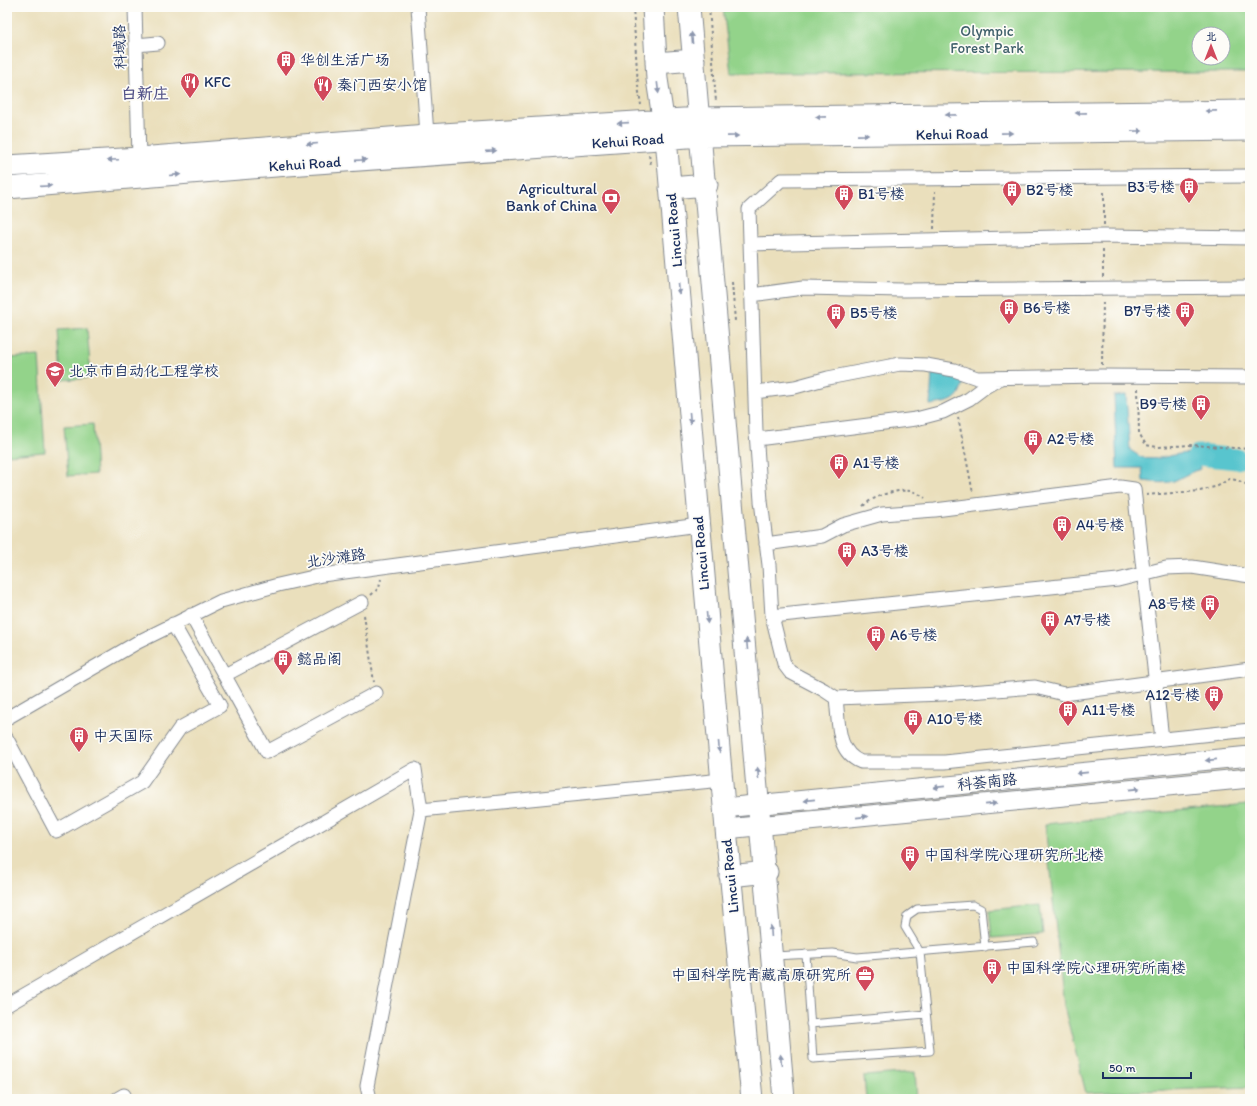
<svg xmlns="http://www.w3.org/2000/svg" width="1257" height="1106" viewBox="0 0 1257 1106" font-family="Itim,'LXGW WenKai TC',sans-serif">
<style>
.green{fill:#93d38a;stroke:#578174;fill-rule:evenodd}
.water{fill:#58c5ce;stroke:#3a7a96}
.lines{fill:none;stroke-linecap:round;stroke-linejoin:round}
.river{stroke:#58c5ce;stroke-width:21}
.lane-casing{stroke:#82878d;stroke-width:9}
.street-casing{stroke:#82878d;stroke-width:15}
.secondary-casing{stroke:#82878d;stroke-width:21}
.primary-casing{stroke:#82878d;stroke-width:23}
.path{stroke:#82878d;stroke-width:2;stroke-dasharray:3 3;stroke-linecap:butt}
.lane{stroke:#fff;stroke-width:7}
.street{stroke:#fff;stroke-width:13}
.secondary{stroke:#fff;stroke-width:19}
.primary{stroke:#fff;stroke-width:21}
.oneway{fill:#8d97ae}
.labels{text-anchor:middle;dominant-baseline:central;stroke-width:3.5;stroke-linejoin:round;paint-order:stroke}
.park-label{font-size:15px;fill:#3f606b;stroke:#fdfcf7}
.street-label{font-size:15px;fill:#1b2f5e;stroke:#fdfcf7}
.poi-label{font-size:15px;fill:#1b2f5e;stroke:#fdfcf7;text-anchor:start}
.neighbourhood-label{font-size:16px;font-weight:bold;fill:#525288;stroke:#fdfcf7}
</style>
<rect width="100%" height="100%" fill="#fdfcf7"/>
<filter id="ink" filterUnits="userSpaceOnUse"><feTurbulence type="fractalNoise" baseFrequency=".025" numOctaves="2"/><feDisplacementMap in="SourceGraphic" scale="8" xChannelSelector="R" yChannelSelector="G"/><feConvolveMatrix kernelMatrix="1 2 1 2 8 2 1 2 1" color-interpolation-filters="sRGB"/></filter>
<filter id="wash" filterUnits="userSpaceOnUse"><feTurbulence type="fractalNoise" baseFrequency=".012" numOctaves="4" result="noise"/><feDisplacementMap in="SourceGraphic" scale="16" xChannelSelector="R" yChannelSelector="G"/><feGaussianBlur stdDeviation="0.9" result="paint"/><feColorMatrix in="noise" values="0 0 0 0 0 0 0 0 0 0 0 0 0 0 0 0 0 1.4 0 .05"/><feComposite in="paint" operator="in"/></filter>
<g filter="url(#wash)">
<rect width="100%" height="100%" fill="#eadfbc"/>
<path class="green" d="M 723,7 L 1250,7 L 1250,72 L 731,73 ZM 1199,34 L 1223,34 L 1223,58 L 1199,58 Z
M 87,328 L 91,378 L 62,380 L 59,330 Z
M 39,356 L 45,452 L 7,455 L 7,358 Z
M 93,424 L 96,474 L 68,476 L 64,426 Z
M 1248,804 L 1250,1087 L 1086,1093 L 1064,1006 L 1045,824 Z
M 1040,905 L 1043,934 L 992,938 L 989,910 Z
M 915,1072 L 917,1099 L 866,1099 L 864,1076 Z"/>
<path class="water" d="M 932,373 L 951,374 L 962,380 C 964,384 963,385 961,389 C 957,403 943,403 930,405 Z
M 1126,395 L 1130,450 C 1134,452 1137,455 1141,457 C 1159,464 1180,448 1198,455 L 1201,469 C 1192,471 1186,475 1178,479 C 1168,485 1153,482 1143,481 L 1142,468 L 1117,468 L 1114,396 Z
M 1247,453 L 1250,454 L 1250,466 L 1236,463 L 1240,454 Z"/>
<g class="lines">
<path class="river" d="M 1198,455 L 1237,459"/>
</g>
</g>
<g filter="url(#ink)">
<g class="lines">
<defs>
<path id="lane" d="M 806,954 L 813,1059 L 930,1051 L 920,952 L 905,927 L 907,916 L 917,909 L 973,905 L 981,909 L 985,947
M 773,956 L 833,953 L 857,957 L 1034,942
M 810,1024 L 926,1014"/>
<path id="street" d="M 135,7 L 139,158
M 418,7 L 427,135
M 136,45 L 158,43
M 1250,176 L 781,180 L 749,209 L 756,432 L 761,501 L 769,565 L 772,616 L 784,664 L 790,672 L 824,690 L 836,698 C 839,722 836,752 861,762 L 945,762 L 1250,730
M 750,244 L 1104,236 L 1250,238
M 751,295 L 803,288 L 903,290 L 1250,287
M 755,392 L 795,387 L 828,378 L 900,364 L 926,365 L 954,370 L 977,378 L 1102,376 L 1250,377
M 757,439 L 916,419 L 943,412 L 969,399 L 985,387 L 999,379
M 766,544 L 822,536 L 843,525 L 882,514 L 935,510 L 1120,487 L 1134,489 L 1162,739
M 191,615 L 267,752 L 376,693
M 772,616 L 1118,580 L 1166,568 L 1192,567 L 1250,576
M 225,675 L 362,602
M 836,698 L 943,694 L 1035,687 L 1064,694 L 1250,669
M 7,718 L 138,642 L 221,601 L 278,585 L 322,575 L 699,525
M 7,739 L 56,831 L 142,782 L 180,728 L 220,706 L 173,624
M 421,810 L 722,780
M 7,1005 L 415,769 L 421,810 L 367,1086 L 370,1099
M 117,1099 L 124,1095 L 126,1099"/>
<path id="secondary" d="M 724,808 L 1250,756
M 726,829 L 1250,778"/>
<path id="primary" d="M 653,7 L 657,79 L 666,138 L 726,829 L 752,1099
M 689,7 C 724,371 754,735 784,1099
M 656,63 L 694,60
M 7,166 L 139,158 L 427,135 L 700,118 L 1250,111
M 7,188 L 288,165 L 702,136 L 1250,130
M 670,188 L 707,185
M 730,876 L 767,872"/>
</defs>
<use href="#lane" class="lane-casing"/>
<use href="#street" class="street-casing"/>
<use href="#secondary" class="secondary-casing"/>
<use href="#primary" class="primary-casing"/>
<path class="path" d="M 633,7 L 638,86 L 641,105
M 709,7 L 716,102
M 649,155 L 651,165
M 1104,225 L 1104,190
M 934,229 L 935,191
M 1103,277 L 1103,248
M 732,282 L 735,321
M 1102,365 L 1103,300
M 1138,388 L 1139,433 L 1146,445 L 1157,447 L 1192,445 L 1250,449
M 958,417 L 973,493
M 1146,495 L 1200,491 L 1218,486 L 1229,479 L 1237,480 L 1250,486
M 863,506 C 874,496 895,489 911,491 C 916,492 921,495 925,498
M 371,595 L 379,588 L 381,579
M 364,615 L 374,682"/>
<use href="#lane" class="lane"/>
<use href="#street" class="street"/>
<use href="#secondary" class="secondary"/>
<use href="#primary" class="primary"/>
</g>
<defs><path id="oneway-solid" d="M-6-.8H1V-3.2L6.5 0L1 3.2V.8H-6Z"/></defs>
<g class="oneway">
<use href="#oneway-solid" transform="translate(692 38) rotate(-96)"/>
<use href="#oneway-solid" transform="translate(658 88) rotate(83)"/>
<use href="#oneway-solid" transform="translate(1211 111) rotate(179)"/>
<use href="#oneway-solid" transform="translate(1081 113) rotate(179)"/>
<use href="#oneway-solid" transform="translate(951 115) rotate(179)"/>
<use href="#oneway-solid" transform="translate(821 117) rotate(179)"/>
<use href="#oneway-solid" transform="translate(623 123) rotate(176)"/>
<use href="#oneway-solid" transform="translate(1137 131) rotate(-1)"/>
<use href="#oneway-solid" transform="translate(1007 133) rotate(-1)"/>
<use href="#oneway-solid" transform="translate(863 135) rotate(-1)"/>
<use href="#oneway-solid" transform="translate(733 136) rotate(-1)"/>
<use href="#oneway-solid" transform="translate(312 144) rotate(175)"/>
<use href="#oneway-solid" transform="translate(491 151) rotate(-4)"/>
<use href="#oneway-solid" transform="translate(113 160) rotate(177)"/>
<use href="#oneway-solid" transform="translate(361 160) rotate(-4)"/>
<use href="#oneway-solid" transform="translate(175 175) rotate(-5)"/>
<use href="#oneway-solid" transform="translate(46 186) rotate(-4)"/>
<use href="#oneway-solid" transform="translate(679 289) rotate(85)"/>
<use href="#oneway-solid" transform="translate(690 418) rotate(85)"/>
<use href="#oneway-solid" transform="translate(707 618) rotate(85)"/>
<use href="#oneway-solid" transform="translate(747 644) rotate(-95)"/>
<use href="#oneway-solid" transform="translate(719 747) rotate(85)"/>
<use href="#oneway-solid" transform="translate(1211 760) rotate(174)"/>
<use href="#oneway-solid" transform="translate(758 773) rotate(-95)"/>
<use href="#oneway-solid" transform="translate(1082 773) rotate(174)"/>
<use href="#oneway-solid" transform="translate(939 787) rotate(174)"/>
<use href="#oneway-solid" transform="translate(1135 789) rotate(-6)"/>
<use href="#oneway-solid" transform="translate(809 800) rotate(174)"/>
<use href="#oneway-solid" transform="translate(991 804) rotate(-6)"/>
<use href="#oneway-solid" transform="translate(862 817) rotate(-6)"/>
<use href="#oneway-solid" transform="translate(771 931) rotate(-94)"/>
<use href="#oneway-solid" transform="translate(781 1060) rotate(-95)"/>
</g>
</g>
<defs>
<symbol id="building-pin" viewBox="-11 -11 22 30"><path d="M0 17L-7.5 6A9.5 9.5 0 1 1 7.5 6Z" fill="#d1495b" stroke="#fdfcf7"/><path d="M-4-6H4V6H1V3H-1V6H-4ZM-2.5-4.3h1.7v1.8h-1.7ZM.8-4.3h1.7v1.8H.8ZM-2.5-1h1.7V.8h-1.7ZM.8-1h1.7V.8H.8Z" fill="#fff"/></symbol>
<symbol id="restaurant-pin" viewBox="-11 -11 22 30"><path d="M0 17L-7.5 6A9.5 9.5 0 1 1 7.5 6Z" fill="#d1495b" stroke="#fdfcf7"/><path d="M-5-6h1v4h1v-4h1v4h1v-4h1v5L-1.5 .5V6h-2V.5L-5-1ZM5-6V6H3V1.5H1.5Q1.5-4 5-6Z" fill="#fff"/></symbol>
<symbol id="bank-pin" viewBox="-11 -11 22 30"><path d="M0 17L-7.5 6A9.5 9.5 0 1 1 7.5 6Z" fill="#d1495b" stroke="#fdfcf7"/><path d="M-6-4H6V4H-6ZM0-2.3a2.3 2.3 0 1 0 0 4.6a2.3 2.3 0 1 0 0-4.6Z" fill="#fff"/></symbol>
<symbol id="school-pin" viewBox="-11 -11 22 30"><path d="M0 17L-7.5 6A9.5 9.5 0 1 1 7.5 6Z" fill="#d1495b" stroke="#fdfcf7"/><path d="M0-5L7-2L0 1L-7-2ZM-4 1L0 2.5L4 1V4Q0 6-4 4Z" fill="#fff"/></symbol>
<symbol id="office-pin" viewBox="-11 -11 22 30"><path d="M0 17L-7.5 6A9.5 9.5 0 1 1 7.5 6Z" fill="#d1495b" stroke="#fdfcf7"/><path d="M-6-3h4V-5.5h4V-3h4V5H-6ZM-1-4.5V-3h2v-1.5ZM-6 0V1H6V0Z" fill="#fff"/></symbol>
</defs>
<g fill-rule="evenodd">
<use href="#building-pin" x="275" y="49" width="22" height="30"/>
<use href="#restaurant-pin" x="179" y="71" width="22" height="30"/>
<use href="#restaurant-pin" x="312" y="74" width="22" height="30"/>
<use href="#building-pin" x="1178" y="176" width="22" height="30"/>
<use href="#building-pin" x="1001" y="179" width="22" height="30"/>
<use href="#building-pin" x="833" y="183" width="22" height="30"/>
<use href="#bank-pin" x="600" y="187" width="22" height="30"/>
<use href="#building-pin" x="998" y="297" width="22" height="30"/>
<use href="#building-pin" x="1174" y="300" width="22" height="30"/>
<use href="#building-pin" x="825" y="302" width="22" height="30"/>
<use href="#school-pin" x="44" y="360" width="22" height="30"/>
<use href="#building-pin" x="1190" y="393" width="22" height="30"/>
<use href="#building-pin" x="1022" y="428" width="22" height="30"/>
<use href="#building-pin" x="828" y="452" width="22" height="30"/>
<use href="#building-pin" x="1051" y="514" width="22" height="30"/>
<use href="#building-pin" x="836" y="540" width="22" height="30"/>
<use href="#building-pin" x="1199" y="593" width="22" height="30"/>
<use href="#building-pin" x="1039" y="609" width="22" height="30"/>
<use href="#building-pin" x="865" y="624" width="22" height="30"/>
<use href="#building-pin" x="272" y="648" width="22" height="30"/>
<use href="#building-pin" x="1203" y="684" width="22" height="30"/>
<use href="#building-pin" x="1057" y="699" width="22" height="30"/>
<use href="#building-pin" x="902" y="708" width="22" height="30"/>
<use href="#building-pin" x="68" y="725" width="22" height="30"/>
<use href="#building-pin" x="899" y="844" width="22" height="30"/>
<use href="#building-pin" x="981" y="957" width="22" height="30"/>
<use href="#office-pin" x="854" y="964" width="22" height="30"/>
</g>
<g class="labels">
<g class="park-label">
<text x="987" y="31">Olympic<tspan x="987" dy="17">Forest Park</tspan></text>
</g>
<g class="street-label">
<text transform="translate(120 47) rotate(-92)">科域路</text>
<text transform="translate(952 134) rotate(-1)">Kehui Road</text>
<text transform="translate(628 141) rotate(-4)">Kehui Road</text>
<text transform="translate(305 164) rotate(-4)">Kehui Road</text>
<text transform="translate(674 230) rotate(-95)">Lincui Road</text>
<text transform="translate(701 553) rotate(-95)">Lincui Road</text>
<text transform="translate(336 558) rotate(-8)">北沙滩路</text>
<text transform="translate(987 782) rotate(-6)">科荟南路</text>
<text transform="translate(730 876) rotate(-96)">Lincui Road</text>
</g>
<g class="poi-label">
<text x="300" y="60">华创生活广场</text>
<text x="204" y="82">KFC</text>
<text x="337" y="85">秦门西安小馆</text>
<text x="1175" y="187" text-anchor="end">B3号楼</text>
<text x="597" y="189" text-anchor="end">Agricultural<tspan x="597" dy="17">Bank of China</tspan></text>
<text x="1026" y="190">B2号楼</text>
<text x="858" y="194">B1号楼</text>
<text x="1023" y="308">B6号楼</text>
<text x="1171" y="311" text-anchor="end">B7号楼</text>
<text x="850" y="313">B5号楼</text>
<text x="69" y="371">北京市自动化工程学校</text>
<text x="1187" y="404" text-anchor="end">B9号楼</text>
<text x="1047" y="439">A2号楼</text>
<text x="853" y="463">A1号楼</text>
<text x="1076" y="525">A4号楼</text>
<text x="861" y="551">A3号楼</text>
<text x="1196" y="604" text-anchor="end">A8号楼</text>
<text x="1064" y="620">A7号楼</text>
<text x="890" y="635">A6号楼</text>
<text x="297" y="659">懿品阁</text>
<text x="1200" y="695" text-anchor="end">A12号楼</text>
<text x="1082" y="710">A11号楼</text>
<text x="927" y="719">A10号楼</text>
<text x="93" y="736">中天国际</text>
<text x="924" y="855">中国科学院心理研究所北楼</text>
<text x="1006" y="968">中国科学院心理研究所南楼</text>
<text x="851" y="975" text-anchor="end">中国科学院青藏高原研究所</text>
</g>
<g class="neighbourhood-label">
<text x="145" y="93">白新庄</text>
</g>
</g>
<rect width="1257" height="1106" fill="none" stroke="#fdfcf7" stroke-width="24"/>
<g transform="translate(1211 46)"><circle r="19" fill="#fdfcf7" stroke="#a3aaba"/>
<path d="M0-3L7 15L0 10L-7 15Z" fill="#d1495b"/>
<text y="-6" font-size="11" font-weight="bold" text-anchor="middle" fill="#1b2f5e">北</text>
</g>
<path d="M1103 1072v6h88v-6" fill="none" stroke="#1b2f5e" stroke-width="2"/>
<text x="1109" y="1072" font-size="12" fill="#1b2f5e" stroke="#fdfcf7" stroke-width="3" paint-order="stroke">50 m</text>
</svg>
